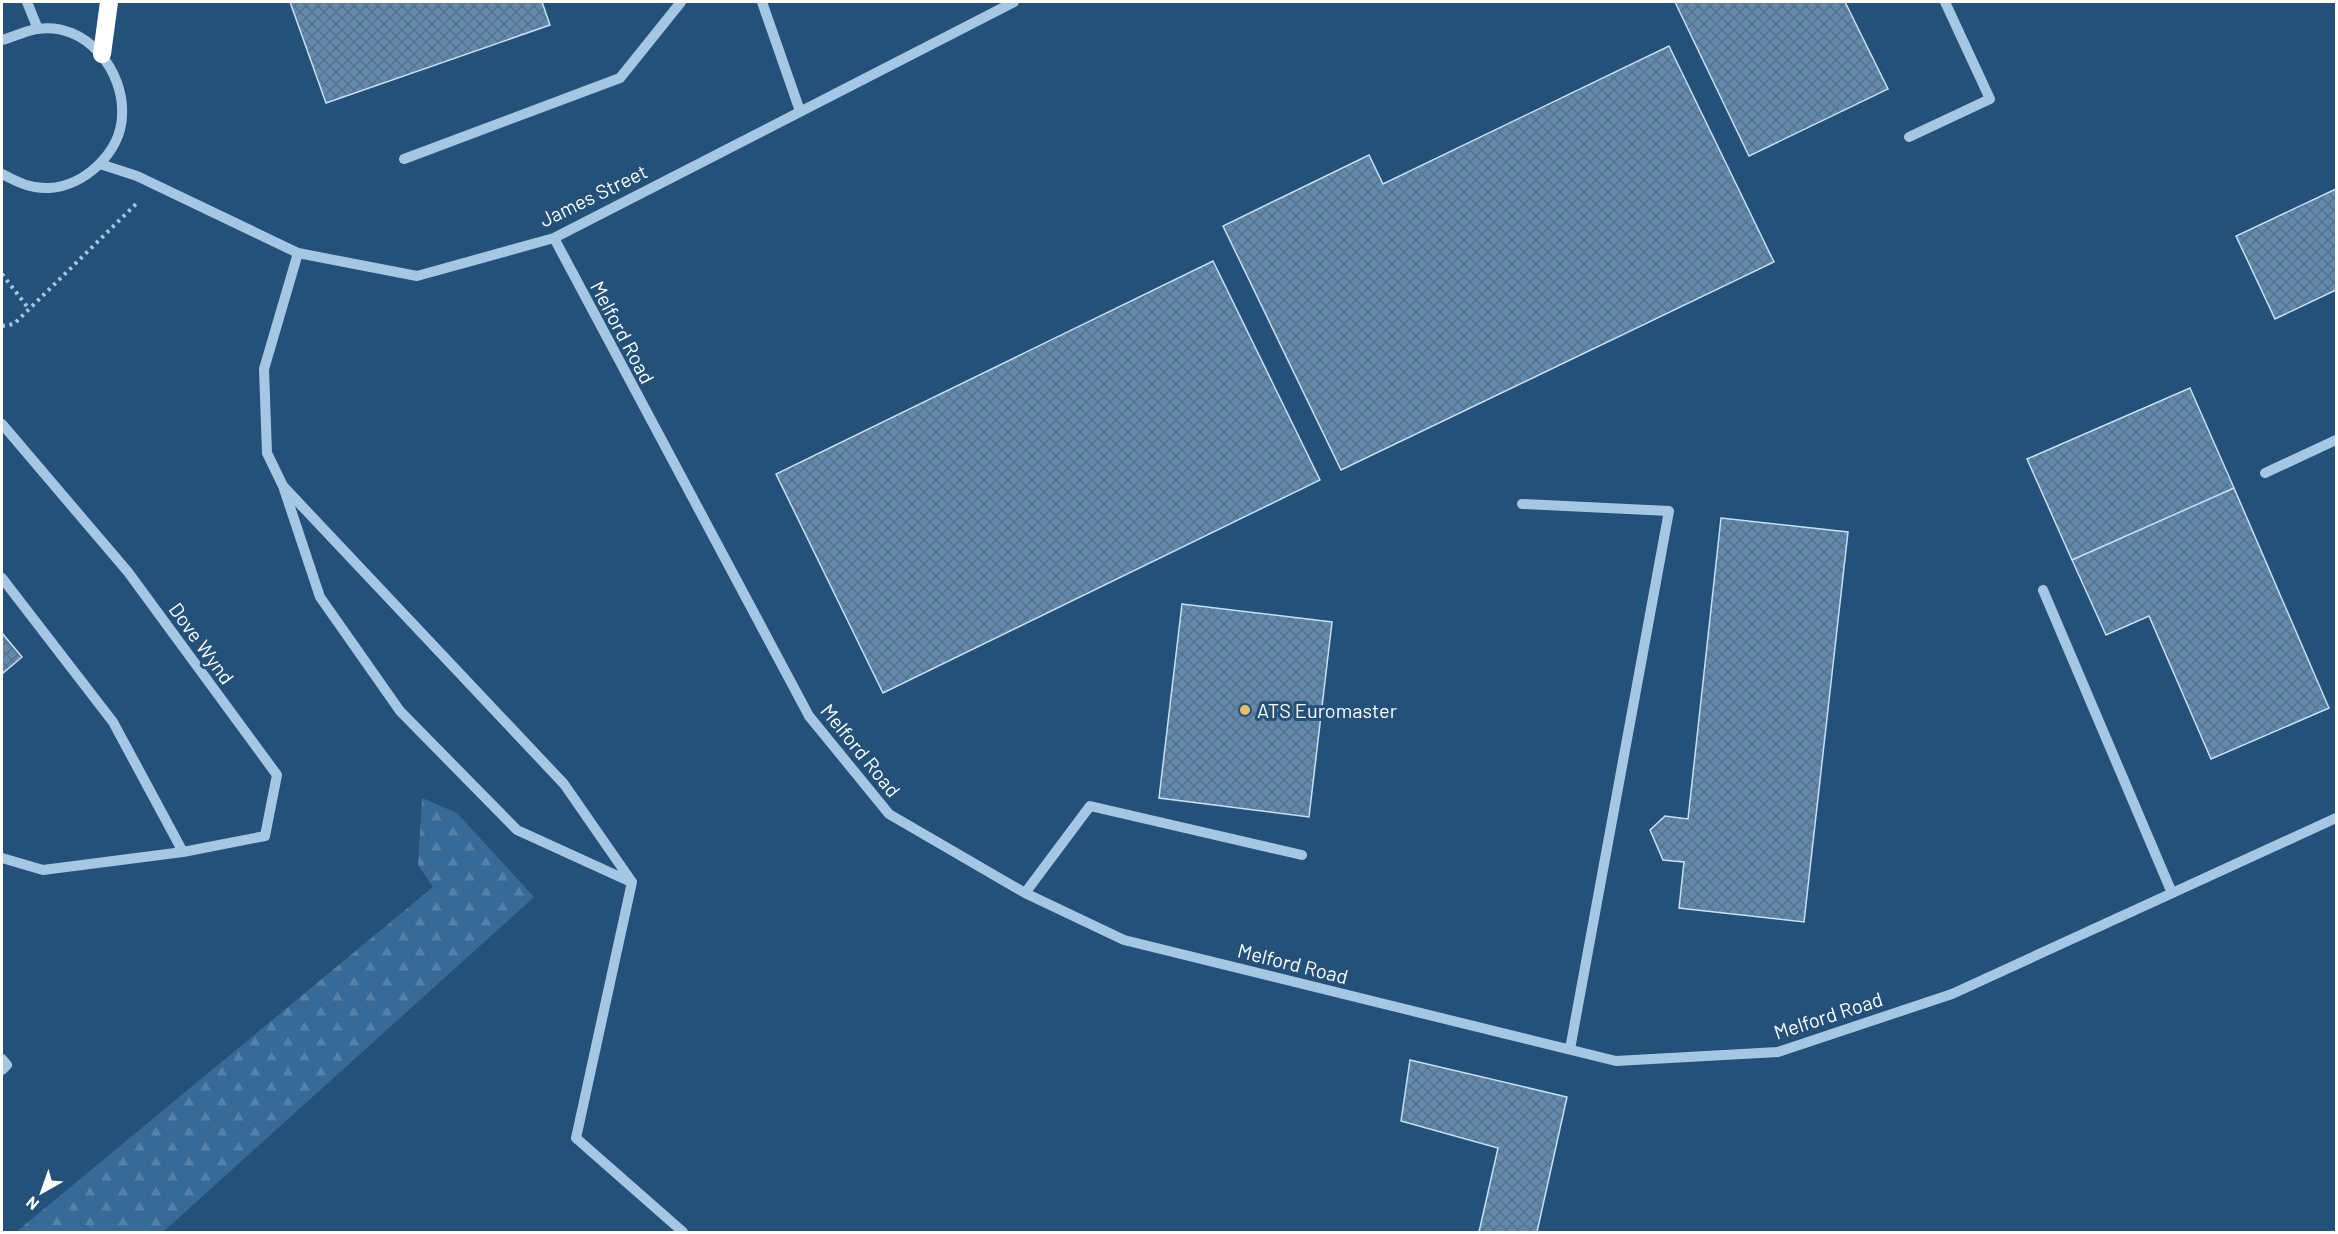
<svg xmlns="http://www.w3.org/2000/svg" width="2338" height="1234" viewBox="0 0 2338 1234" font-family="Barlow,sans-serif">
<style>
.forest{fill:url(#forest-firs)}
.building{fill:url(#building-cross-hatch);stroke:#c8e0f3;stroke-width:1.5}
.lines{fill:none;stroke-linecap:round;stroke-linejoin:round}
.path{stroke:#a5c7e4;stroke-width:4;stroke-dasharray:3 4.5;stroke-linecap:butt}
.minor{stroke:#a5c7e4;stroke-width:10}
.highway{stroke:#fff;stroke-width:18}
.poi-dot{fill:#efbc69;stroke:#235179;stroke-width:2}
.labels{text-anchor:middle;dominant-baseline:central;stroke-width:6;stroke-linejoin:round;paint-order:stroke}
.street-label{font-size:20px;fill:#fff;stroke:#235179}
.poi-label{font-size:20px;fill:#fff;stroke:#235179;text-anchor:start}
</style>
<defs>
<pattern id="forest-firs" width="22" height="20" patternUnits="userSpaceOnUse" patternTransform="scale(1.5)"><rect width="22" height="20" fill="#376a97"/><path d="M5 1l3.5 6h-7zM16 11l3.5 6h-7z" fill="#5580a7"/></pattern>
<pattern id="building-cross-hatch" width="8" height="8" patternUnits="userSpaceOnUse" patternTransform="scale(1.5)"><rect width="8" height="8" fill="#6089ad"/><path d="M0 0l8 8M0 8l8-8" fill="none" stroke="#587186"/></pattern>
</defs>
<rect width="100%" height="100%" fill="#235179"/>
<path class="forest" d="M 422,798 L 457,813 L 534,897 L 163,1232 L 16,1232 L 433,887 L 418,865 Z"/>
<path class="building" d="M 290,2 L 542,2 L 550,25 L 326,103 Z
M 1675,2 L 1845,2 L 1888,89 L 1749,156 Z
M 1669,46 L 1774,262 L 1341,470 L 1223,226 L 1369,155 L 1383,184 Z
M 2336,189 L 2336,290 L 2275,319 L 2236,236 Z
M 1213,261 L 1320,480 L 883,693 L 776,474 Z
M 2190,388 L 2234,488 L 2072,560 L 2027,459 Z
M 2234,488 L 2329,708 L 2211,759 L 2149,616 L 2106,635 L 2072,560 Z
M 1721,518 L 1848,532 L 1804,922 L 1679,908 L 1684,862 L 1663,860 L 1650,830 L 1665,816 L 1688,819 Z
M 1182,604 L 1332,622 L 1309,817 L 1159,798 Z
M 2,633 L 22,657 L 2,674 Z
M 1410,1060 L 1567,1097 L 1537,1232 L 1479,1232 L 1498,1148 L 1401,1121 Z"/>
<g class="lines">
<path class="path" d="M 2,274 L 29,309
M 2,326 L 14,324 L 138,202"/>
<path class="minor" d="M 27,2 L 38,29
M 762,2 L 800,111
M 2,40 C 13,37 25,31 37,29 C 86,21 125,71 122,116 C 121,152 85,186 49,188 C 31,189 17,182 2,174
M 1909,137 L 1990,99 L 1945,2
M 404,159 L 620,78 L 681,2
M 100,164 L 137,176 L 298,253 L 417,276 L 554,238 L 1014,2
M 554,238 L 809,716 L 889,814 L 1025,893 L 1124,940 L 1616,1061 L 1778,1052 L 1952,994 L 2336,818
M 298,253 L 264,369 L 267,453 L 283,486 L 564,784 L 632,882 L 576,1138 L 683,1232
M 2,424 L 128,572 L 277,775 L 265,836 L 183,852 L 43,870 L 2,858
M 2265,473 L 2336,440
M 284,489 L 320,597 L 400,711 L 517,830 L 631,882
M 1522,504 L 1669,511 L 1570,1049
M 2,578 L 113,722 L 183,852
M 2043,590 L 2172,893
M 1025,893 L 1090,806 L 1302,855
M 2,1059 L 7,1065 L 2,1070"/>
<path class="highway" d="M 102,54 L 109,2"/>
</g>
<circle class="poi-dot" cx="1245" cy="710" r="6"/>
<g class="labels">
<g class="street-label">
<text transform="translate(593 195) rotate(-26)">James Street</text>
<text transform="translate(623 332) rotate(62)">Melford Road</text>
<text transform="translate(202 643) rotate(54)">Dove Wynd</text>
<text transform="translate(861 750) rotate(51)">Melford Road</text>
<text transform="translate(1293 963) rotate(14)">Melford Road</text>
<text transform="translate(1828 1015) rotate(-18)">Melford Road</text>
</g>
<g class="poi-label">
<text x="1257" y="710">ATS Euromaster</text>
</g>
</g>
<rect width="2338" height="1234" fill="none" stroke="#ffffff" stroke-width="6"/>
<g transform="translate(42 1192) rotate(220)" stroke="#235179" stroke-width="4.5" paint-order="stroke">
<path d="M0-4.5L10 22L0 15L-10 22Z" fill="#ffffff"/>
<text y="-9" font-size="16" font-weight="bold" text-anchor="middle" fill="#ffffff">N</text>
</g>
</svg>
